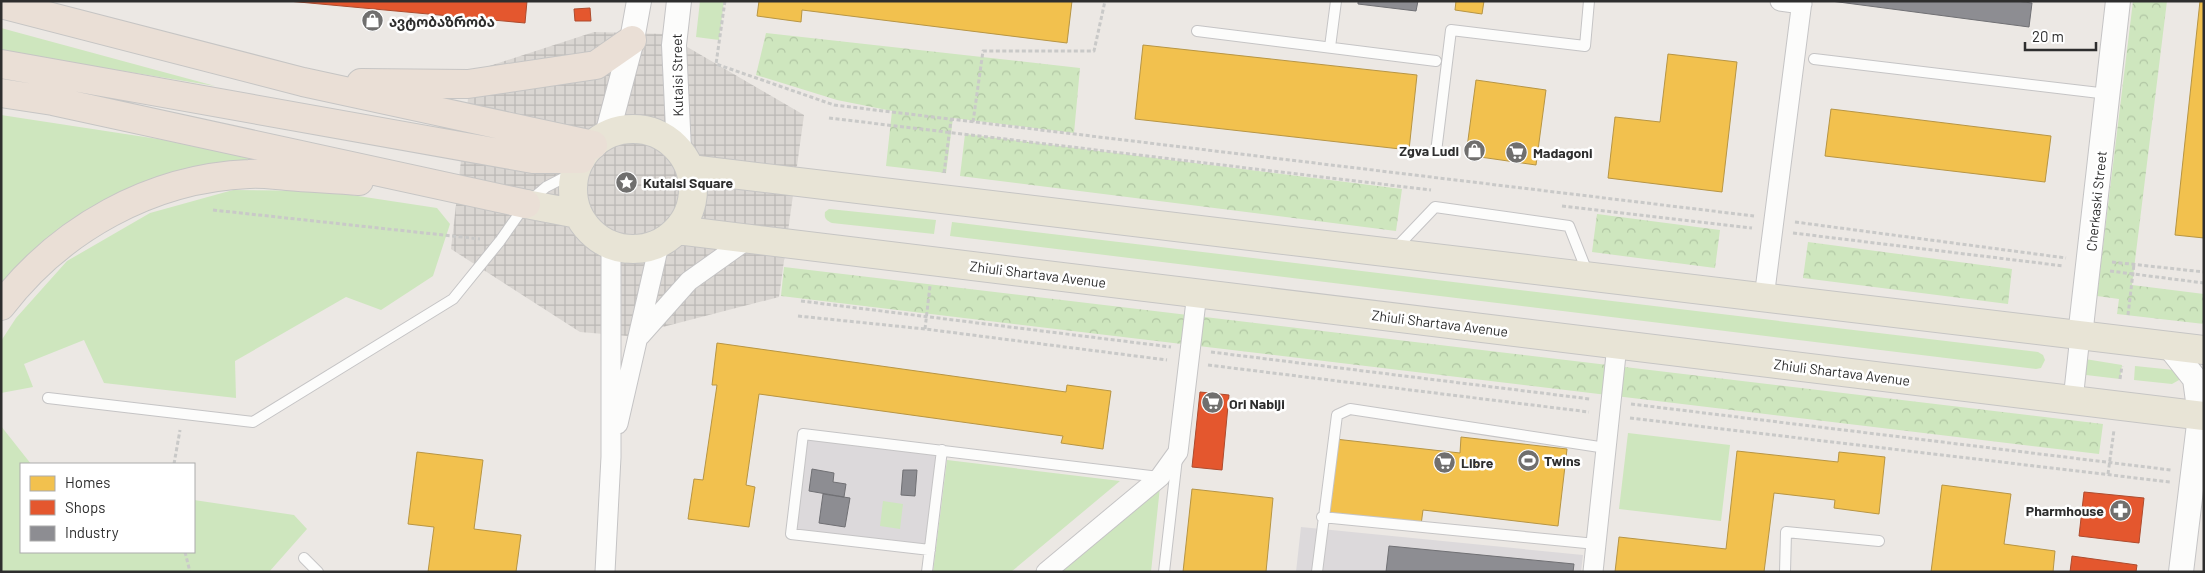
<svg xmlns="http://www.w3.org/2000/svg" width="2205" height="573" viewBox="0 0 2205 573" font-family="Barlow,'Noto Sans Georgian',sans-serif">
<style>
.industrial{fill:#dcd9db}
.grass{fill:#cee6be}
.forest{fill:url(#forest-crowns)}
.plaza{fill:url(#plaza-grid)}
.homes{fill:#f2c14e;stroke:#b79544}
.shops{fill:#e4572e;stroke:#ad4b2e}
.industry{fill:#8d8d92;stroke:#707074}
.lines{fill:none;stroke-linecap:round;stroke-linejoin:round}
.service-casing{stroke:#c5c4c5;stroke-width:12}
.minor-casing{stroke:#c5c4c5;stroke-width:21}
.tertiary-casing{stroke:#c5c4c5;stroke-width:26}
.primary-casing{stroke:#c6c5c4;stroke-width:30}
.motorway-casing{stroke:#c6c5c4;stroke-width:30}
.path{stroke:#c9c9c8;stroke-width:3;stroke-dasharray:4 2.5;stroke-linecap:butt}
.service{stroke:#fcfcfb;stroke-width:10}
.minor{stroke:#fcfcfb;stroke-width:19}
.tertiary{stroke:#fcfcfb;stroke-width:24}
.primary{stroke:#e8e4d6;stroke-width:28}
.motorway{stroke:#eadfd6;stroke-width:28}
.labels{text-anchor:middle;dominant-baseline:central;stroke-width:5;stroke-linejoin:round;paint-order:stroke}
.poi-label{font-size:14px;font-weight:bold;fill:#2e2e2e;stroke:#fff;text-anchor:start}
.street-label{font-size:14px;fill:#2e2e2e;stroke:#fff}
</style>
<defs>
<pattern id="forest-crowns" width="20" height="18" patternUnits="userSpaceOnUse" patternTransform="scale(1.25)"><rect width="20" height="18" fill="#cee6be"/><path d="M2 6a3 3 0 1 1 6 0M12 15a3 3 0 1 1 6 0" fill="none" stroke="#b1c6a4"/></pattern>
<pattern id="plaza-grid" width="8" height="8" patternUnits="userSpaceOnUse" patternTransform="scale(1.25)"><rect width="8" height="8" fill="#dad6d2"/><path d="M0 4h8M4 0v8" fill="none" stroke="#bbb8b5"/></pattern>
</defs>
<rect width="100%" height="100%" fill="#ece8e4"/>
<path class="industrial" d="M 807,438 L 937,453 L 925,546 L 796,531 Z
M 1301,527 L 1583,555 L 1581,572 L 1296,572 Z"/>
<path class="grass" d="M 700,1 L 724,1 L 719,40 L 696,37 Z
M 1,28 L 215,86 L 1,51 Z
M 1,115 L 256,154 L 238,165 L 176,174 L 117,194 L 51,235 L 1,290 Z
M 233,190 L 325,191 L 437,208 L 450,224 L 433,276 L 381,310 L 346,297 L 235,361 L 236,398 L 104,383 L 84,340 L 24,364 L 33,387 L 1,393 L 1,341 L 16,318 L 67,261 L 150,213 Z
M 829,209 L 936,220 L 934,234 L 832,223 C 826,220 824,218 825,212 Z
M 952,222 L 2038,352 L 2043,355 L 2045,360 L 2041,368 L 2036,369 L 950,236 Z
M 2085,359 L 2122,365 L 2120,379 L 2086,375 L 2081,372 Z
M 2135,366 L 2174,370 L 2179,376 L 2179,380 L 2172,384 L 2134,380 Z
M 1,426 L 31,464 L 21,464 L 21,552 L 194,552 L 194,500 L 294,515 L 307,529 L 269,572 L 1,572 Z
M 1628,433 L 1730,445 L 1721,521 L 1619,509 Z
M 947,460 L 1120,481 L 1011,572 L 933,572 Z
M 1160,487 L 1151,572 L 1057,572 Z
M 883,501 L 903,504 L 900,529 L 880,526 Z"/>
<path class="forest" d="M 2133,1 L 2167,1 L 2132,285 L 2204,294 L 2204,324 L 2117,314 L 2119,299 L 2097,296 Z
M 766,33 L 1080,68 L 1074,133 L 953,118 L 946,173 L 886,166 L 892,111 L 837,100 L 756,75 Z
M 965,134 L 1402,189 L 1396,231 L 960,176 Z
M 1597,214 L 1720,230 L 1715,268 L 1592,252 Z
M 1808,242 L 2012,269 L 2008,304 L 1803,278 Z
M 784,267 L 2103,424 L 2099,454 L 781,296 Z"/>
<path class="plaza" d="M 594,32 L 665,34 L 804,115 L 779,297 L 628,336 L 580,332 L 451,249 L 471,72 Z"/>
<path class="homes" d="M 759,1 L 1072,1 L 1067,43 L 802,10 L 801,22 L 757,16 Z
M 1456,1 L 1484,1 L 1482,14 L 1455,10 Z
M 2200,1 L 2204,1 L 2204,238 L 2175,235 Z
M 1143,45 L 1417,75 L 1409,150 L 1135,119 Z
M 1668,54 L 1737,62 L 1722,192 L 1608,178 L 1615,117 L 1660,122 Z
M 1476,80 L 1546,90 L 1536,165 L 1466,155 Z
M 1831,109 L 2051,136 L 2045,182 L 1825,156 Z
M 717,343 L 1066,392 L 1067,385 L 1111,391 L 1103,449 L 1061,443 L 1063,436 L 759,394 L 746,485 L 755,487 L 749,527 L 688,519 L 694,479 L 703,480 L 717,385 L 712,385 Z
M 1461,437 L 1567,449 L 1558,526 L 1423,510 L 1421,525 L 1326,514 L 1335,439 L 1460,453 Z
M 1737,451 L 1838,462 L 1839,452 L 1885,457 L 1879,514 L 1834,508 L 1835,500 L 1774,493 L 1764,572 L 1615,572 L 1619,537 L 1726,549 Z
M 417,452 L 483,460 L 474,529 L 521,535 L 516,572 L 428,572 L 434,527 L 408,524 Z
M 1942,485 L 2011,494 L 2004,544 L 2055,551 L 2053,572 L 1931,572 Z
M 1192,489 L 1273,498 L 1266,572 L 1183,572 Z"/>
<path class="shops" d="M 288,1 L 527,1 L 525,23 Z
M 590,8 L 591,21 L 575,21 L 574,9 Z
M 1200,392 L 1229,395 L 1222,470 L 1192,467 Z
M 2084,492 L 2144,498 L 2139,543 L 2079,536 Z
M 2072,556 L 2137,565 L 2136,572 L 2070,572 Z"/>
<path class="industry" d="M 1358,1 L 1418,1 L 1416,11 L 1358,4 Z
M 1831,1 L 2016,1 L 2032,3 L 2029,27 Z
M 812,469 L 834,473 L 833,482 L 846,484 L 844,497 L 809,491 Z
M 903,470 L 917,470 L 915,496 L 901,495 Z
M 823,494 L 850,498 L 845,527 L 819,523 Z
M 1389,546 L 1574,564 L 1573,572 L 1386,572 Z"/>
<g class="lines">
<defs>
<path id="service" d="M 1197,31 L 1436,61
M 1330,47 L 1336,1
M 1814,59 L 2108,94
M 1436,152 L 1451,30 L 1585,46 L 1589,1
M 1394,250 L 1435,207 L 1569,226 L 1588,274
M 48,398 L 253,422 L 453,299 L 500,241 L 526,204 L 546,187 L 575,172
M 1322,517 L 1596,544
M 930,550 L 791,534 L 803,434 L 1159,477
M 304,558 L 318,572
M 927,572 L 942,450
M 1164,572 L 1177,458
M 1317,572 L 1337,415 L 1350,409 L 1606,448
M 1785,572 L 1786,532 L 1879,541"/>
<path id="minor" d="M 1780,1 L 1802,4
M 1764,298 L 1802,1
M 640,336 L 689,281 L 748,239
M 2073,400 L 2080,336
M 618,424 L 659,245
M 605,572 L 611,457 L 611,246
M 1046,572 L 1160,477 L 1178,452 L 1197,293
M 1593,572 L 1617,345"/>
<path id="tertiary" d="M 607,135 L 632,40 L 639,1
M 679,150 L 674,45 L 679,1
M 2080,336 L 2118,1
M 2169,346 L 2195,379 L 2200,416
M 2181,572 L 2200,416 L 2204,400"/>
<path id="primary" d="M573 189a60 60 0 1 1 120 0a60 60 0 1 1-120 0Z
M 690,169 L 2204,350
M 526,204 L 578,214
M 677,230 L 2204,416"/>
<path id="motorway" d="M 1,4 L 303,82 L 593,145
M 1,64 L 533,159 L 581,159
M 361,83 L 468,84 L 596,65 L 632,40
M 1,93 L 53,101 L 526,204
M 1,306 C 60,229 151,178 249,174 C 261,173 274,175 287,176 C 311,178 335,179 359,181"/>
</defs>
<use href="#service" class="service-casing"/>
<use href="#minor" class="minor-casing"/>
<use href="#tertiary" class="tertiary-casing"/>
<use href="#primary" class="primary-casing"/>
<use href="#motorway" class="motorway-casing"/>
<path class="path" d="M 725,1 L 716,64 L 834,105 L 1754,216
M 829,118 L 1431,190
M 973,122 L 983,51 L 1094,51 L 1105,1
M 944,173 L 951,120
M 1562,206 L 1752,228
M 213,210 L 480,239
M 1795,222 L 2066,258
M 1793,233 L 2064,266
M 2112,262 L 2204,272
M 2110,271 L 2204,283
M 801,301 L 1171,347
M 2128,315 L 2134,264
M 798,316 L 925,329 L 1167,360
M 925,329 L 930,286
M 1211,352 L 1590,399
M 1208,365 L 1589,412
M 2120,379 L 2122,366
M 1631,404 L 2171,470
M 1630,418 L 2170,482
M 174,464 L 180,430
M 2108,474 L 2114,430
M 185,552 L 190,572"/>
<use href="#service" class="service"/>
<use href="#minor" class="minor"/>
<use href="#tertiary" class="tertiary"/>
<use href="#primary" class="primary"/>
<use href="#motorway" class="motorway"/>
</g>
<defs>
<symbol id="shop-disc" viewBox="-11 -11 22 22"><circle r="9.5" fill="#706f6e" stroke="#fff"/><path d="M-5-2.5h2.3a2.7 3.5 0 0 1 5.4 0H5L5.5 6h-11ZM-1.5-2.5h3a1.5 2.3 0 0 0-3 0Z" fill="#fff"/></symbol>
<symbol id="supermarket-disc" viewBox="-11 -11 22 22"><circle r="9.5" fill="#706f6e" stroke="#fff"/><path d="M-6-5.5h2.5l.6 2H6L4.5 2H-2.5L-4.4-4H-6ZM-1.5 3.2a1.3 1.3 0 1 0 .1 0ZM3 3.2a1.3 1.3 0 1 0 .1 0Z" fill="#fff"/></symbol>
<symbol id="sight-disc" viewBox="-11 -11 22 22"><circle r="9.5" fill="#706f6e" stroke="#fff"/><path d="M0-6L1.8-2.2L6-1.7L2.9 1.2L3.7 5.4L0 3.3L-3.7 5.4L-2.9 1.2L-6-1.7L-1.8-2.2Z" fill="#fff"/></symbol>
<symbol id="stadium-disc" viewBox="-11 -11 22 22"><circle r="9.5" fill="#706f6e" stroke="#fff"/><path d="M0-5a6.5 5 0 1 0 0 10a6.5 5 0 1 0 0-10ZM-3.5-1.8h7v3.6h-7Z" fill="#fff"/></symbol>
<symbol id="pharmacy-disc" viewBox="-11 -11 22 22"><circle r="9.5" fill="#706f6e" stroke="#fff"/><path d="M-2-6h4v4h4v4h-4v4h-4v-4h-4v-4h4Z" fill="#fff"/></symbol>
</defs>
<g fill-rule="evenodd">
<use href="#shop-disc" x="360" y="8" width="25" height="25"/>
<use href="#shop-disc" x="1462" y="138" width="25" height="25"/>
<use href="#supermarket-disc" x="1504" y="140" width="25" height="25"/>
<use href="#sight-disc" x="614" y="170" width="25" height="25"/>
<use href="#supermarket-disc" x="1200" y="390" width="25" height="25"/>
<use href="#stadium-disc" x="1516" y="448" width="25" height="25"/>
<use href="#supermarket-disc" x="1432" y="450" width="25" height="25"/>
<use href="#pharmacy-disc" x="2108" y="498" width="25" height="25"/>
</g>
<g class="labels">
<g class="poi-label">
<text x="389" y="21">ავტობაზრობა</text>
<text x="1459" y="150" text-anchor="end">Zgva Ludi</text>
<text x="1533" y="152">Madagoni</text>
<text x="643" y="182">Kutaisi Square</text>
<text x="1229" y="403">Ori Nabiji</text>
<text x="1544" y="460">Twins</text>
<text x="1461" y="462">Libre</text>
<text x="2104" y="510" text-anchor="end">Pharmhouse</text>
</g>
<g class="street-label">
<text transform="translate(677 75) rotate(-91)">Kutaisi Street</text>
<text transform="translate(2096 201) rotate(-84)">Cherkaski Street</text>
<text transform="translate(1038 274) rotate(7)">Zhiuli Shartava Avenue</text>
<text transform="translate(1440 323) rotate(7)">Zhiuli Shartava Avenue</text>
<text transform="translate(1842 372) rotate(7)">Zhiuli Shartava Avenue</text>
</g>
</g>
<rect width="2205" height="573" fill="none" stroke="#2e2e2e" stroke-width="5"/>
<rect x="20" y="463" width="175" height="90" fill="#ffffff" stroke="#ababab"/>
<rect x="30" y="476" width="25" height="15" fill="#f2c14e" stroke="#ababab"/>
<text x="65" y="488" font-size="15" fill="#2e2e2e">Homes</text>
<rect x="30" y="500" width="25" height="15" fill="#e4572e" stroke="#ababab"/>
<text x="65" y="513" font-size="15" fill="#2e2e2e">Shops</text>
<rect x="30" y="526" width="25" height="15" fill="#8d8d92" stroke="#ababab"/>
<text x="65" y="538" font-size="15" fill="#2e2e2e">Industry</text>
<path d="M2025 42v8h71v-8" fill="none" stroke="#2e2e2e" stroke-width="2.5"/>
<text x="2032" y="42" font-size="15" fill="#2e2e2e" stroke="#ffffff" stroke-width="4" paint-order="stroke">20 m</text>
</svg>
